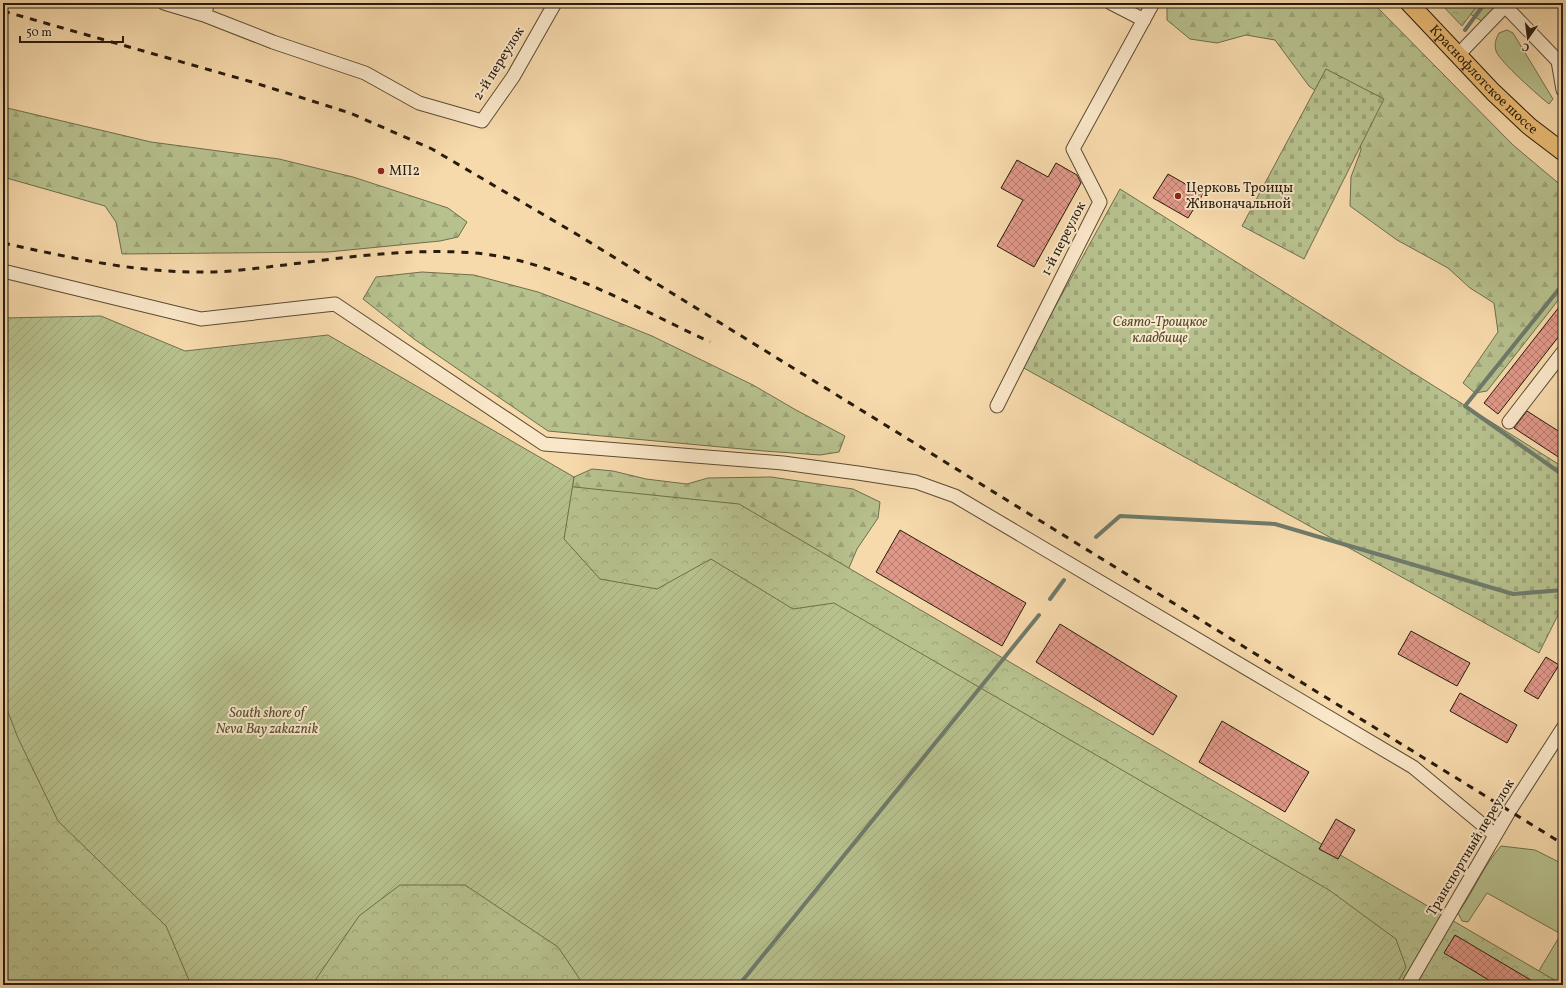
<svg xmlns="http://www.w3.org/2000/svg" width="1566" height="988" viewBox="0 0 1566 988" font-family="Vollkorn,serif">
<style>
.grass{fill:#b7c18e;stroke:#6f6e4d}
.forest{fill:url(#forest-firs);stroke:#6f6e4d}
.cemetery{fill:url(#cemetery-stones);stroke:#6f6e4d}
.park{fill:url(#park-crowns);stroke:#6f6e4d}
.garden{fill:url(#garden-furrows);stroke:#6f6e4d}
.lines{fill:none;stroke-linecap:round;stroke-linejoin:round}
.stream{stroke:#6e7b6a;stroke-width:4}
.building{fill:url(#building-cross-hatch);stroke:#271b0c}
.minor-casing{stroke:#5b4b34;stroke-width:15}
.major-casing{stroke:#271b0c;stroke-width:19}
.minor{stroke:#fae7c9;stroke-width:13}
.major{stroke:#ecbd76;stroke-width:17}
.rail{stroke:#271b0c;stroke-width:3;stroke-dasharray:7 7;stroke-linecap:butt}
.poi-dot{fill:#8f2418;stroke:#fae7c9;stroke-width:1.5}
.labels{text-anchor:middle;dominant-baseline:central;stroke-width:4;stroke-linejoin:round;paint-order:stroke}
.street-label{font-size:14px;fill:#271b0c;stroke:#fae7c9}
.poi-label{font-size:14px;fill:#271b0c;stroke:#fae7c9;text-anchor:start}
.park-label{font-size:14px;font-style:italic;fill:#524d33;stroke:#fae7c9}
</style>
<defs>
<pattern id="forest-firs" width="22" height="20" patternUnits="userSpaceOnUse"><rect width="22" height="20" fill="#b7c18e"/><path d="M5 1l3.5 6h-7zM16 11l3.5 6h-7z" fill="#9da579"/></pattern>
<pattern id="cemetery-stones" width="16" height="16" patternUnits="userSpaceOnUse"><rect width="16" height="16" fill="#b7c18e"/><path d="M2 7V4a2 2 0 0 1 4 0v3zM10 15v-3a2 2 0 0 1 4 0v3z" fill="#9da579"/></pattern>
<pattern id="park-crowns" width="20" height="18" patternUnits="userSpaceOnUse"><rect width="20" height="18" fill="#b7c18e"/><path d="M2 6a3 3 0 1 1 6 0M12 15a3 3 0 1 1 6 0" fill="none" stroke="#9da579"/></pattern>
<pattern id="garden-furrows" width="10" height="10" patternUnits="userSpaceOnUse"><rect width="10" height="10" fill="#b7c18e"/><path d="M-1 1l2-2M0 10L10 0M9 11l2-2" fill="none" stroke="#9da579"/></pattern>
<pattern id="building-cross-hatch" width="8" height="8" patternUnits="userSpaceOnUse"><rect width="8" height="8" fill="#e09888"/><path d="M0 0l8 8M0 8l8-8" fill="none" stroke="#b67b6e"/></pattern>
</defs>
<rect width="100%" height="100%" fill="#f7daac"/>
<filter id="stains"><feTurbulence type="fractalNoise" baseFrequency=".005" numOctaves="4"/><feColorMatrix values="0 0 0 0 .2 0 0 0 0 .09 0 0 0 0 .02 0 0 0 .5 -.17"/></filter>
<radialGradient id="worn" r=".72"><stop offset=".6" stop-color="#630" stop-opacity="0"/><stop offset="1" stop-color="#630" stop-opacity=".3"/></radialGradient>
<path class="grass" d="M 1507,30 L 1513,33 L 1553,99 L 1549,104 C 1539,96 1500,62 1496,51 C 1494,43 1496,39 1499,33 Z
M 1501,846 L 1535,850 L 1563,864 L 1563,985 L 1537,974 L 1561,934 L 1487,893 L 1468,922 L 1462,921 L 1458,913 C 1474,891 1483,866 1501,846 Z"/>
<path class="forest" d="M 1167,3 L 1373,3 L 1513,145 L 1563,187 L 1563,294 L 1487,391 L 1475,393 L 1463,383 L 1498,332 L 1494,303 L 1470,288 L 1448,268 L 1397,240 L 1350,206 L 1351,177 L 1361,150 L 1356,121 L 1309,86 L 1275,40 L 1246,35 L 1217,43 L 1190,39 L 1167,20 Z
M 1476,3 L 1499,3 L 1485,23 L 1470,14 Z
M 3,107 L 151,142 L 279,159 L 353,177 L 448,208 L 467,222 L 458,237 L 440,241 L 328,252 L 122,254 L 116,222 L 105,206 L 3,177 Z
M 422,272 L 474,275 L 538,292 L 597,314 L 652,336 L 753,385 L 796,410 L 845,436 L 839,452 L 820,455 L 764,451 L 548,431 L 414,339 L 363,299 L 376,277 Z
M 592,469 L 613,471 L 646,479 L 687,484 L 708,478 L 771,477 L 853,489 L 880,502 L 878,518 L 857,549 L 834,603 L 564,539 L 574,477 Z"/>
<path class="cemetery" d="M 1326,69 L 1384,99 L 1304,259 L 1242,226 Z
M 1120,189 L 1563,467 L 1563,605 L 1539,653 L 1022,367 Z"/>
<path class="park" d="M 1440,3 L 1479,3 L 1462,26 Z
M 3,428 L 739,504 L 1563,985 L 3,985 Z"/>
<path class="garden" d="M 101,316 L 185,351 L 328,335 L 574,477 L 564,539 L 600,579 L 657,589 L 711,559 L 793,609 L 834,603 L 1329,890 L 1396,939 L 1406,967 L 1396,985 L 580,985 L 581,981 L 558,947 L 465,885 L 400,885 L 359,916 L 312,985 L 191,985 L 166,926 L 58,821 L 18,738 L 3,699 L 3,318 Z"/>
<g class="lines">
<path class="stream" d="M 1465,30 L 1485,3
M 1563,284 L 1465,406 L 1563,475
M 1096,537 L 1120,516 L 1275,524 L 1513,594 L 1563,590
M 1050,599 L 1064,580
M 739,985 L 1039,615"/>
</g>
<path class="building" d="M 1017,160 L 1048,177 L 1056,163 L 1077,175 L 1081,183 L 1034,267 L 997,246 L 1023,200 L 1001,188 Z
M 1168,174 L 1203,194 L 1188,218 L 1153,198 Z
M 1563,302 L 1563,331 L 1498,414 L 1484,403 Z
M 1527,411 L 1563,434 L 1563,460 L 1514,428 Z
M 900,530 L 1026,603 L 1002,646 L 876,572 Z
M 1060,624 L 1177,696 L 1153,735 L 1036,662 Z
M 1411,631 L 1470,663 L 1457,686 L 1398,654 Z
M 1546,657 L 1559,665 L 1538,699 L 1524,691 Z
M 1460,693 L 1517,725 L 1507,743 L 1450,711 Z
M 1222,721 L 1309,772 L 1285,812 L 1199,762 Z
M 1336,819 L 1355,830 L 1338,859 L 1319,849 Z
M 1455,935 L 1539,985 L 1497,985 L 1444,953 Z"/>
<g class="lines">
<defs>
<path id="minor" d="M 164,3 L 204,15
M 208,3 L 204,15 L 273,42 L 365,73 L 419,103 L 482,121 L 513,77 L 555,3
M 1111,3 L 1144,20
M 1506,7 L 1558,61 L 1563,90
M 1458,55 L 1508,3
M 3,271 L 201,319 L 335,304 L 544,444 L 783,463 L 858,473 L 916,482 L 955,496 L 1413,767 L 1495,835
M 997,406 L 1100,202 L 1073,149 L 1153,3
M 1509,422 L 1563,352
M 1408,985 L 1510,810 L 1563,728"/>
<g id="major">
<path id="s1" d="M 1409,3 L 1493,92 L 1529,126 L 1563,152"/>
</g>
</defs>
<use href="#minor" class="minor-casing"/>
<use href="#major" class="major-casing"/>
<use href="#minor" class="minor"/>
<use href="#major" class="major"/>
<path class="rail" d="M 3,11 L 252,82 L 350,113 L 432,149 L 578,235 L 1563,844
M 3,243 C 68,257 131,272 198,272 C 227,273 256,268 285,265 C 347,257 412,248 475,253 C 555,260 637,308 710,342"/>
</g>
<g class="poi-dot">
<circle cx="381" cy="171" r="4"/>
<circle cx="1178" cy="196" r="4"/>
</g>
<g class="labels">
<g class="street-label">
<text transform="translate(499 64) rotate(-58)">2-й переулок</text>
<text stroke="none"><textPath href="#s1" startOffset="107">Краснофлотское шоссе</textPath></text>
<text transform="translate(1064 239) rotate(-63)">1-й переулок</text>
<text transform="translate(1471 848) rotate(-59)">Транспортный переулок</text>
</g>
<g class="poi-label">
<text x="389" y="171">МП2</text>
<text x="1186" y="188">Церковь Троицы<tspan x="1186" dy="16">Живоначальной</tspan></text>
</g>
<g class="park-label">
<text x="1160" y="322">Свято-Троицкое<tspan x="1160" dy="16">кладбище</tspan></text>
<text x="267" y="713">South shore of<tspan x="267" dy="16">Neva Bay zakaznik</tspan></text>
</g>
</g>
<rect width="1566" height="988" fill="none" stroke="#f7daac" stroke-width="16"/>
<rect x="4" y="4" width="1558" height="980" fill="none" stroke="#271b0c" stroke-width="2"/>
<rect x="8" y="8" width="1550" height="972" fill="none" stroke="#271b0c"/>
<g transform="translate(1528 38) rotate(194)" stroke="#fae7c9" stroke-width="3" paint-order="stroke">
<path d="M0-3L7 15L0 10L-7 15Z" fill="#271b0c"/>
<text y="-6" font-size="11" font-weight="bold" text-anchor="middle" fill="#271b0c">С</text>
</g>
<path d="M20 36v6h103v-6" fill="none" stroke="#271b0c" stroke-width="2"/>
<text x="26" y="36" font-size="12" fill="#271b0c" stroke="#fae7c9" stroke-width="3" paint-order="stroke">50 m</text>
<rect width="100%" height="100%" filter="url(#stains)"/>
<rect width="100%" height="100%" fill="url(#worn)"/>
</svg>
